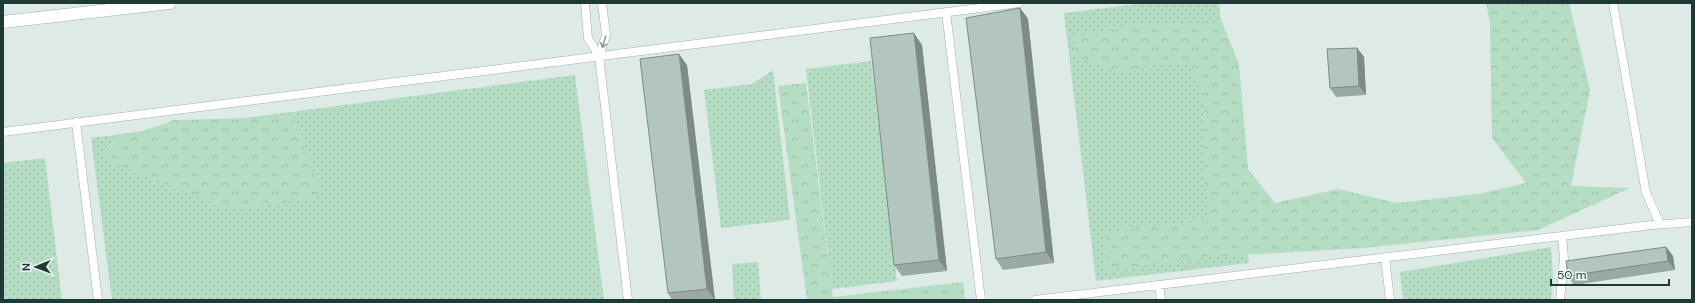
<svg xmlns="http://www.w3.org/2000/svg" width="1695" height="303" viewBox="0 0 1695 303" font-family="'DM Sans',sans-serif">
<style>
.grass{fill:url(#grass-dots)}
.forest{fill:url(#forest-crowns)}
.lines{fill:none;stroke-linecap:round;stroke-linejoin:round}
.service-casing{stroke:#a1b2ae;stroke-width:9}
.tertiary-casing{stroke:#a1b2ae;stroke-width:13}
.service{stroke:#fff;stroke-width:8}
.tertiary{stroke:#fff;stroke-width:12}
.wall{fill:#9aa9a4}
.shaded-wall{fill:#7d8a86}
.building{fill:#b3c5bf;stroke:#7d8a86}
.oneway{stroke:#8f9c9a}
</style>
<defs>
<pattern id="grass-dots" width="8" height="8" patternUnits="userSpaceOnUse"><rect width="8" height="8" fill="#b5ddc4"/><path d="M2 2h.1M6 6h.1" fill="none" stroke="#9bbea9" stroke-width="1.8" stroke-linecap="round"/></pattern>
<pattern id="forest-crowns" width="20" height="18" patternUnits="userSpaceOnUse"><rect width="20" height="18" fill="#b5ddc4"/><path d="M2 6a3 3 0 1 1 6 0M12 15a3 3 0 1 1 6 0" fill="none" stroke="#9bbea9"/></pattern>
</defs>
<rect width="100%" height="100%" fill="#deeae6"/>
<path class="grass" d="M 1146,3 L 1219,3 L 1249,263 L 1096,281 L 1064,13 Z
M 871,61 L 897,281 L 832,289 L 806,69 Z
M 773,70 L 790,220 L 721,228 L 704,90 L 752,84 Z
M 575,75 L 604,300 L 112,300 L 91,138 Z
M 45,158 L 62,300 L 3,300 L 3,163 Z
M 1551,247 L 1553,275 L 1551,300 L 1403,300 L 1400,272 Z
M 758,262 L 761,300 L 734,300 L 732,264 Z"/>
<path class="forest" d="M 1486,3 L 1569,3 L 1590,90 L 1571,186 L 1630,188 L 1538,230 L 1363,248 L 1210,257 L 1106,271 L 1105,232 L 1209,220 L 1203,156 L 1205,106 L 1191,65 L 1145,66 L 1126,74 L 1070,55 L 1077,37 L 1137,24 L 1222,22 L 1239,64 L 1248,169 L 1275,203 L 1338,189 L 1397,203 L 1478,194 L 1526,183 L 1492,138 L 1490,24 Z
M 806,83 L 833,297 L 963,282 L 965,300 L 807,300 L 778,86 Z
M 294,117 L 321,196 L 233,211 L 103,159 L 111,142 L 174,120 Z"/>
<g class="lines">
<defs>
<path id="service" d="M 585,3 L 588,38 L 599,56 L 606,35 L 602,3
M 1613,3 L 1646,193 L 1660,224
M 946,12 L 981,300
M 599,56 L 628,300
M 76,122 L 98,300
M 3,132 L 1019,3
M 1385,257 L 1390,300
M 1159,285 L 1161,300
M 1035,300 L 1652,225 L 1692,222
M 1560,300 L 1564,258 L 1562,236"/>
<path id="tertiary" d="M 3,22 L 170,3"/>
</defs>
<use href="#service" class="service-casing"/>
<use href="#tertiary" class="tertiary-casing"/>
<use href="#service" class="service"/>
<use href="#tertiary" class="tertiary"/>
</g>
<path class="wall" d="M 1020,8 L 1028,19 L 1054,263 L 1003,270 L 996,259 Z
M 922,45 L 947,271 L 902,276 L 894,265 Z
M 1357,48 L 1364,57 L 1366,95 L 1336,97 L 1330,88 Z
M 687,65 L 715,300 L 672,300 L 668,293 Z
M 1666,247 L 1673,256 L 1675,270 L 1574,285 L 1568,276 Z"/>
<path class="shaded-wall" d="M 1020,8 L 1028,19 L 1054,263 L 1046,252 Z
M 914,33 L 922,45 L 947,271 L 939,260 Z
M 1357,48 L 1364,57 L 1366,95 L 1359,86 Z
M 679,54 L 687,65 L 715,300 L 707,289 Z
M 1666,247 L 1673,256 L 1675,270 L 1668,261 Z"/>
<path class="building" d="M 1020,8 L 1046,252 L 996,259 L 966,18 Z
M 914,33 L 939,260 L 894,265 L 870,38 Z
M 1357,48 L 1359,86 L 1330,88 L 1327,49 Z
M 679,54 L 707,289 L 668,293 L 640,59 Z
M 1666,247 L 1668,261 L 1568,276 L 1566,261 Z"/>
<defs><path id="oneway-shaft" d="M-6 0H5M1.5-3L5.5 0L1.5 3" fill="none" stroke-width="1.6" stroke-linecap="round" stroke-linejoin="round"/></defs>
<use class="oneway" href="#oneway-shaft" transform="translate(604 42) rotate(107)"/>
<rect width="1695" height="303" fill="none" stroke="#1f3a36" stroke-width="8"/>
<g transform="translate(36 267) rotate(269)" stroke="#eef7f3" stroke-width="3" paint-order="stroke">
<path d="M0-3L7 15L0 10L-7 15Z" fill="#1f3a36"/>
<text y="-6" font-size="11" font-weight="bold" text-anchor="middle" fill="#1f3a36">N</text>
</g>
<path d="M1551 279v6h118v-6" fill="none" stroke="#1f3a36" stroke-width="2"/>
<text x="1557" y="279" font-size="12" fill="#1f3a36" stroke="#eef7f3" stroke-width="3" paint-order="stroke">50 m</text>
</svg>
